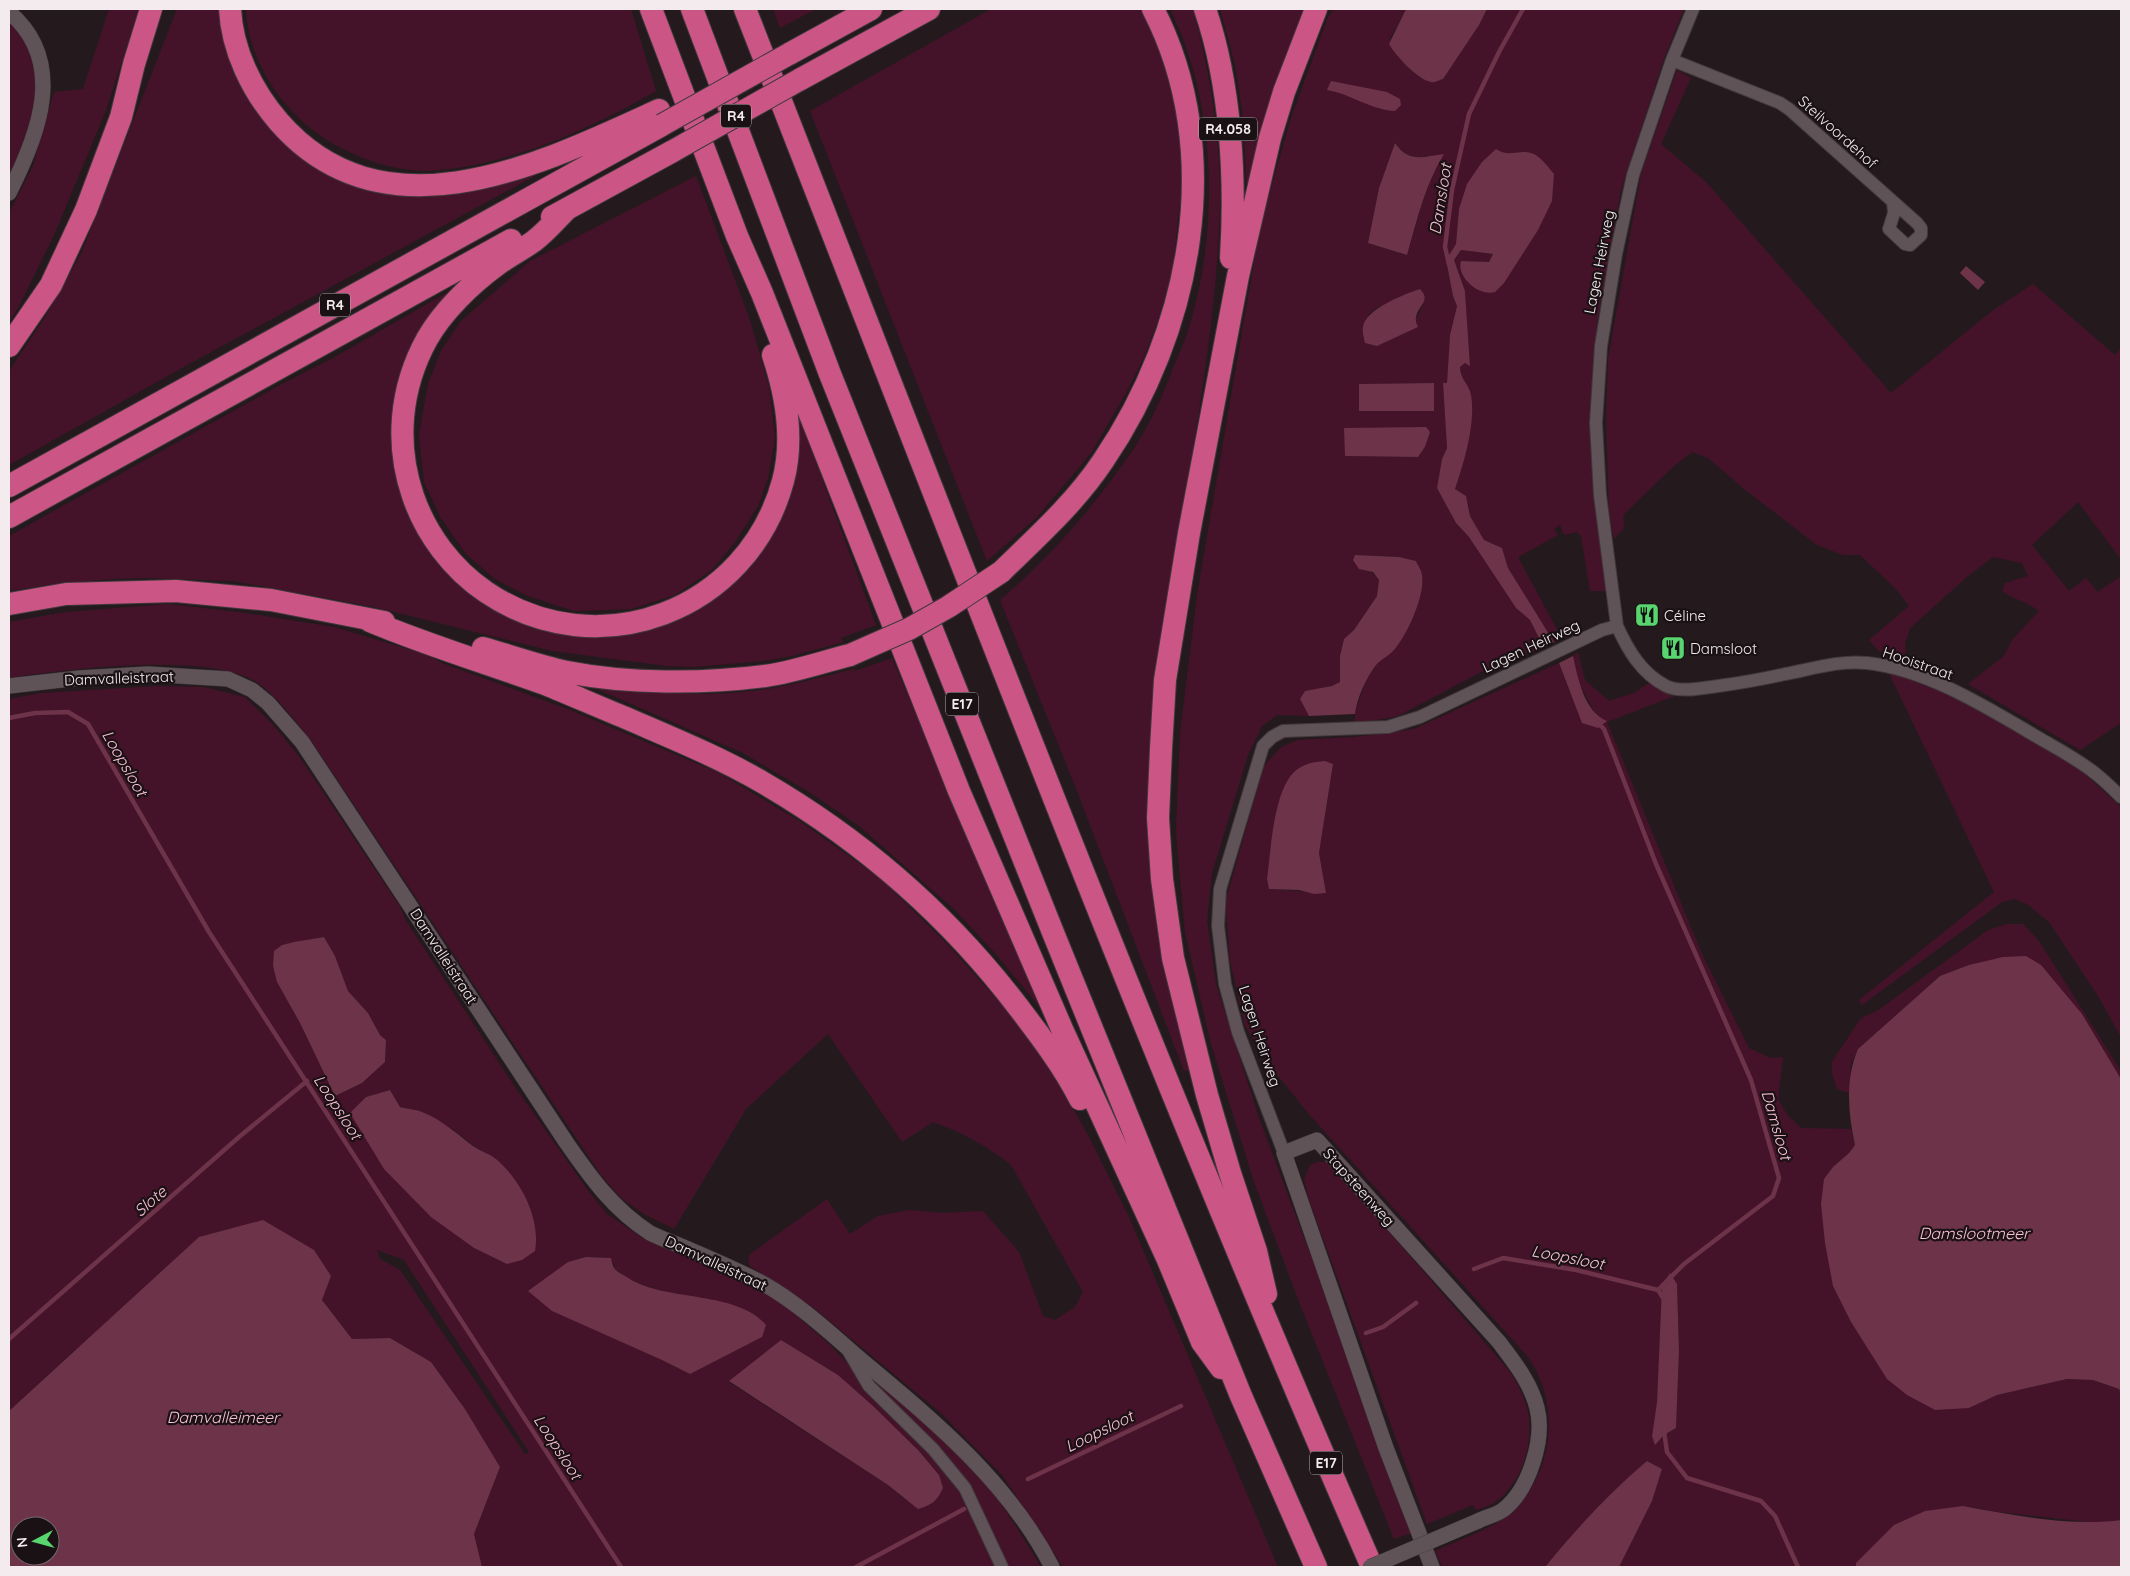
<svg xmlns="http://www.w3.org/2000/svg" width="2130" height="1576" viewBox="0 0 2130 1576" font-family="Quicksand,sans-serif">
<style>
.green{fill:#451329;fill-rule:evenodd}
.water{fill:#6c3349;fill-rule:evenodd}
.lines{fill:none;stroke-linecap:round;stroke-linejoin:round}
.stream{stroke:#6c3349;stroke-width:4.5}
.minor-casing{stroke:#40383b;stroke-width:14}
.tertiary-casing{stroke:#40383b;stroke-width:16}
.motorway-casing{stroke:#40383b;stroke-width:24}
.minor{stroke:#5f5357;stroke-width:12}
.tertiary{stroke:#5f5357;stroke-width:15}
.motorway{stroke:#cb5686;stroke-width:22}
.tertiary-bridge-casing{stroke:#40383b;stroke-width:16;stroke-linecap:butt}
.motorway-bridge-casing{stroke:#40383b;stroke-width:24;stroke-linecap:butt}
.tertiary-bridge{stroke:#5f5357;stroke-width:15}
.motorway-bridge{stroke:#cb5686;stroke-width:22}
.labels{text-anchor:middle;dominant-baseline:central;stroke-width:4.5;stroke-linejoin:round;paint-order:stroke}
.shield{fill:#1a1114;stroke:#b2aaad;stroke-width:1}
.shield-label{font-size:14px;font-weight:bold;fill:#f3ebee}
.street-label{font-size:15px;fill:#f3ebee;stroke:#1a1114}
.poi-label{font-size:15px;fill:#f3ebee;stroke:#1a1114;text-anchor:start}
.water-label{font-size:16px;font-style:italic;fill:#fac1d4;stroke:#1a1114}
</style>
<rect width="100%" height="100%" fill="#241a1d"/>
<path class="green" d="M 109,9 L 139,9 L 106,110 L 55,233 L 18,308 L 9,322 L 9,213 L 33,166 L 54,92 L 83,89 Z
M 177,9 L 223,9 L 241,77 L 349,179 L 551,167 L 189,364 L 9,465 L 9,371 L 44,319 L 81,254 Z
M 246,9 L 631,9 L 656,91 C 590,129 517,162 441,170 C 389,176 325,148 291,110 C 265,82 248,47 246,9 Z
M 773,9 L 816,9 L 780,28 Z
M 991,9 L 1142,9 L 1157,42 L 1170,83 L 1179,128 L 1183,174 L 1173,269 L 1158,321 L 1144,357 L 1126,393 L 1091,453 L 1037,517 L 987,561 L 810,111 Z
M 1170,9 L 1193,9 C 1209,69 1220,133 1220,195 C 1219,288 1204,378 1190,470 C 1177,556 1164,642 1151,728 C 1148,783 1146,840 1153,895 C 1160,954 1174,1012 1190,1070 L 1184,1071 L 1077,791 L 1000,600 C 1052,556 1097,503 1135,447 C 1149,425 1161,400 1170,376 C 1175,363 1181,350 1186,337 C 1220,236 1218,105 1170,9 Z
M 1220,9 L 1307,9 L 1247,195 L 1243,117 L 1235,64 Z
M 1333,9 L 1406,9 L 1390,39 C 1401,59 1417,88 1443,79 L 1479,25 L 1487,9 L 1684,9 L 1665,56 L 1621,190 L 1597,324 L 1591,419 L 1595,500 L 1606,591 L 1590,591 L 1581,536 L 1577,532 L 1564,535 L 1560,525 L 1554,529 L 1558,535 L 1518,557 L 1561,637 L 1554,642 L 1508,568 L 1502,548 L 1484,540 L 1470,516 L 1468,502 L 1455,489 C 1466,457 1472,422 1467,388 C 1466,380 1460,378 1460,367 L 1465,363 L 1470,365 L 1465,291 L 1454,260 L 1461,250 L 1493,254 L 1489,262 L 1462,261 L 1460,265 L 1471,284 L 1504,283 L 1512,268 L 1518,154 L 1501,153 L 1459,209 L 1456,244 L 1446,260 L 1453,296 L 1457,306 L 1450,335 L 1447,383 L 1443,383 L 1447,448 L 1442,459 L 1437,488 L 1456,523 L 1469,537 L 1516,608 L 1530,620 L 1544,648 L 1530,653 L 1515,654 L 1398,716 L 1354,724 L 1356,709 L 1366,680 L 1377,663 L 1393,650 L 1415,561 L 1399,557 L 1355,555 L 1379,580 L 1377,596 L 1354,630 L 1344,639 L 1340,656 L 1340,682 L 1300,699 L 1309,716 L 1277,715 L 1262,726 L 1248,755 L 1212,873 L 1207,920 L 1216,984 L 1259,1118 L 1317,1272 L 1411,1533 L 1394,1539 L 1301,1307 L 1254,1182 L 1211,1044 L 1185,932 L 1176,832 L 1180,733 L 1198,589 L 1261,222 L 1292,115 L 1327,20 ZM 1395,143 C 1409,163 1423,156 1443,155 C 1425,186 1417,221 1407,255 L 1368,243 L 1379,188 ZM 1420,289 L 1423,304 L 1416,319 L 1368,315 L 1377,308 ZM 1434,383 L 1434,411 L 1359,411 L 1359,384 ZM 1430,432 L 1425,447 L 1418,457 L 1345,456 Z
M 9,22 C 55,68 32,125 9,176 Z
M 1677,70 L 1691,78 L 1661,144 L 1706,182 L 1891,393 L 1992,311 L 2033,284 L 2115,355 L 2121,348 L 2121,559 L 2078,502 L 2032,545 L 2069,591 L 2086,578 L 2098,592 L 2121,576 L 2121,723 L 2080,750 L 1968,684 L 2004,656 L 2012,640 L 2039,611 C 2028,603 2014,599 2002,591 L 2005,583 L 2028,576 L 2022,563 L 1993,557 L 1968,576 L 1910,628 L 1905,643 L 1906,653 L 1899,659 L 1878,650 L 1869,640 L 1909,606 L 1896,589 L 1860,555 L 1843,555 L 1817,545 L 1744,489 L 1708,458 L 1692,452 L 1674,466 L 1623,515 L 1624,528 L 1614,539 L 1609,512 L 1606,417 L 1608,359 L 1641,174 Z
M 696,176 L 750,320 L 769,387 L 775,437 L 768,478 L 758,506 L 735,542 L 712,570 L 675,595 L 631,609 L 574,611 L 528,596 L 495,579 L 466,554 L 441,518 L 424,482 L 419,435 L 428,384 L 441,351 L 461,321 L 530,261 Z
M 455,288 L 444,306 L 398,453 L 463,581 L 610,632 L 743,570 L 796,408 L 876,625 L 841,638 L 843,642 L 792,656 L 763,661 L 693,667 L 667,666 L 552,651 L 374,607 L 233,581 L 148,578 L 113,579 L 54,584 L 9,591 L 9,536 L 282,384 L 333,358 Z
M 168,604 L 246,613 L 334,627 L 428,655 L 442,663 L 570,710 L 719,773 L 801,822 L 881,879 L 947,944 L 1022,1027 L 1060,1086 L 1088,1135 L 1129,1217 L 1278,1567 L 1063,1567 L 1003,1476 L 941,1413 L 815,1309 L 750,1266 L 748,1261 L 750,1254 L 827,1199 L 850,1234 L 878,1216 L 909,1210 L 942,1213 L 983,1211 L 1019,1252 L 1043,1316 L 1055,1320 L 1075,1307 L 1083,1292 L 1011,1165 C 987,1146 962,1132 933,1122 L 902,1142 L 828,1034 L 746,1109 L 674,1229 L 644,1214 L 621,1198 L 601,1175 L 312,742 C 295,721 279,698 258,683 C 211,651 65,669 9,678 L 9,622 L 66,612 Z
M 1578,652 L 1585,680 L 1609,701 L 1636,692 L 1650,682 L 1655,688 L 1674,696 L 1607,722 L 1702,954 L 1749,1048 L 1770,1058 L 1783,1057 L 1778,1099 L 1788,1116 L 1801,1128 L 1851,1129 L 1855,1145 L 1849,1153 L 1833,1167 L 1833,1286 L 1851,1322 L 1888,1379 L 1969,1408 L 1997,1395 L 2067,1379 L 2093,1380 L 2119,1389 L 2121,1394 L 2121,1520 L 2098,1523 L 1998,1512 L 1963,1506 L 1856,1563 L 1856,1567 L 1619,1567 L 1652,1501 L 1662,1469 L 1647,1461 C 1609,1493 1577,1528 1545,1567 L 1442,1567 L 1435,1551 C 1459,1540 1486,1531 1508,1516 C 1517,1510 1524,1500 1530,1490 C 1555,1450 1556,1397 1528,1357 L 1308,1113 L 1271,1067 L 1245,1026 L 1230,961 L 1226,908 L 1227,896 L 1264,766 L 1281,747 L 1298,740 L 1354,737 L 1414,729 L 1559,663 L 1570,693 L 1597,717 L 1579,683 L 1573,656 ZM 1312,763 L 1333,764 L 1319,853 L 1326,893 L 1269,889 L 1267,879 L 1278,806 L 1293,773 ZM 1662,1285 L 1677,1285 L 1679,1351 L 1676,1428 L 1664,1435 L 1656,1444 L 1652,1436 L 1657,1402 Z
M 892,658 L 1042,1010 L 994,952 L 954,909 L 858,825 L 806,790 L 743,753 L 588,685 C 643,693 698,697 753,691 C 787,687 821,677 854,669 L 855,671 Z
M 1888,671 L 1926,684 L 1993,717 L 2075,765 L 2121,807 L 2121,1037 L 2098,996 L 2049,922 L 2027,904 L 2014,899 L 2002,902 L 1862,1005 L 1859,1000 L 1994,892 Z
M 158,686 L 203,687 L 245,697 L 273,725 L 298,755 L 399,905 L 406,921 L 515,1087 L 589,1192 L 607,1214 L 644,1239 L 752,1284 L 790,1310 L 829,1344 L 847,1363 L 866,1390 L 912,1433 L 955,1481 L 996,1567 L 482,1567 L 474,1534 L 500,1467 L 465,1409 L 431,1362 L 390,1338 L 352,1339 L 322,1300 L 331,1276 L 75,1350 L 9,1411 L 9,699 L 41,693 ZM 324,937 L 335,956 L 348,991 L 368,1013 L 380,1035 L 386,1040 L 385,1062 L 362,1083 L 335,1096 L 300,1023 L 277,982 L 282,945 ZM 390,1090 L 400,1107 L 422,1112 L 454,1130 L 475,1147 L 496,1159 L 516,1182 L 507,1264 L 474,1248 L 456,1235 L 363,1101 L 366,1097 ZM 377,1250 L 404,1260 L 529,1452 L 525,1454 L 400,1270 L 380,1259 ZM 586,1257 L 611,1258 L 616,1270 L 633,1282 L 666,1292 L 690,1374 L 662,1360 L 568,1262 ZM 781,1341 L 838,1375 L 919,1451 L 939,1475 L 906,1500 L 888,1485 L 729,1382 Z
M 2007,924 L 2023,924 L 2039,941 L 2121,1071 L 2121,1079 L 2082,1014 L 1940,976 L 1858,1049 L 1851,1064 L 1849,1093 L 1837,1089 L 1832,1074 L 1832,1062 L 1861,1018 L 1877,1011 L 1988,930 Z
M 1317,1162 L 1327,1162 L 1334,1168 L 1511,1373 C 1518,1385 1525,1398 1528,1412 C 1534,1444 1522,1484 1494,1503 C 1489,1506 1482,1508 1476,1510 L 1473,1505 L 1427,1524 L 1309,1200 L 1304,1179 L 1310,1165 Z
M 872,1378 C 908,1407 942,1436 974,1470 C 1000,1499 1021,1534 1041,1567 L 1007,1567 L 968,1487 L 870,1380 Z"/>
<path class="water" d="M 1406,9 L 1487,9 L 1479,25 L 1443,79 C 1439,80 1435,83 1431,82 C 1418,80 1395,55 1389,44 Z
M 1331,81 L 1387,92 L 1400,99 L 1401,105 L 1395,111 C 1371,110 1351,94 1327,90 Z
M 1395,143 C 1409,163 1422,157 1444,154 C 1425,185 1417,220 1407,255 L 1368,243 L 1379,188 Z
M 1496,149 C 1509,158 1518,149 1531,153 C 1540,155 1548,167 1554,174 L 1552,201 L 1538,230 L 1504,283 L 1495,292 C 1478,297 1456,276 1461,261 L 1489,262 L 1493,254 L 1461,250 L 1454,260 L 1465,291 L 1470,366 L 1465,363 L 1460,367 C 1460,379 1469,384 1471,395 C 1476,422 1464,463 1455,489 L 1466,496 L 1470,516 L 1484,540 L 1502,548 L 1508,568 L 1554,642 L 1544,648 L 1530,620 L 1516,608 L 1469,537 L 1456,523 L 1437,488 L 1442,459 L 1447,448 L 1443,383 L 1447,383 L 1450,335 L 1457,306 L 1453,296 L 1446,260 L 1456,244 L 1459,209 L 1467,184 L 1482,162 Z
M 1966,266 L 1985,282 L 1978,290 L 1960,273 Z
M 1420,289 C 1432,301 1417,306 1416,318 C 1415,321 1417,324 1418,327 L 1377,346 L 1365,343 C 1364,338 1362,332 1363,327 C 1365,309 1405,294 1420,289 Z
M 1434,383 L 1434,411 L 1359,411 L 1359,384 Z
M 1426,427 L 1430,432 L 1425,447 L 1418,457 L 1345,456 L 1344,428 Z
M 1355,555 L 1399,557 L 1416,561 C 1417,564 1420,568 1421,571 C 1428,591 1407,635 1394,650 C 1389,656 1381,659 1376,665 C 1366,678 1357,698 1355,714 L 1309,716 L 1300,699 L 1305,691 L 1332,686 L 1340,682 L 1340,656 L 1344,639 L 1354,630 L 1377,596 L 1379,580 L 1373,572 L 1359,569 L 1353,560 Z
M 1573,656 C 1578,678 1584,712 1607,721 L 1598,728 L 1582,723 L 1559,663 Z
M 1325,761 L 1333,764 L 1319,853 L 1326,893 L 1314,894 L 1299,890 L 1269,889 L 1267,879 C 1271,851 1273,795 1293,773 C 1302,764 1313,762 1325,761 Z
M 324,937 L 335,956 L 348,991 L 368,1013 L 380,1035 L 386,1040 L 385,1062 L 362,1083 L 335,1096 L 300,1023 L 277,982 L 273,966 L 274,951 L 282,945 L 294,942 Z
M 2026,956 L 2041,965 L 2082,1014 L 2121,1079 L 2121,1394 L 2119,1389 L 2093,1380 L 2067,1379 L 1997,1395 L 1969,1408 L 1935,1410 L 1907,1395 L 1887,1379 L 1851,1322 L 1833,1286 L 1825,1243 L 1821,1204 L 1824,1179 L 1833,1167 L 1849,1153 L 1855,1145 C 1848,1113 1845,1079 1858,1049 L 1940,976 L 1969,965 L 2003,957 Z
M 390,1090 L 400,1107 C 407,1109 415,1109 422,1112 C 441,1119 457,1134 473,1146 C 480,1151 490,1154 496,1159 C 521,1180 541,1219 535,1251 L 522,1260 L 507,1264 L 474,1248 L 431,1217 L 384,1169 L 350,1113 L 366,1097 Z
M 263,1220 L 314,1250 L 331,1276 L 322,1300 L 352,1339 L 390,1338 L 431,1362 L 465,1409 L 500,1467 L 474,1534 L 482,1567 L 9,1567 L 9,1411 L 199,1237 ZM 20,1526 L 50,1526 L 50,1556 L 20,1556 Z
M 586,1257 L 611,1258 C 612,1262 613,1267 615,1269 C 617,1272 622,1274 625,1276 C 663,1303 735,1289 766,1325 L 762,1337 L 690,1374 L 662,1360 L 552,1311 L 528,1291 L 568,1262 Z
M 1670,1273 L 1677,1284 L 1679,1351 L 1676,1428 L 1664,1435 L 1655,1445 L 1652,1436 L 1657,1402 L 1662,1285 Z
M 781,1340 L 838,1375 L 873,1406 L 919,1451 L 939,1475 L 943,1488 C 937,1501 932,1505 918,1509 L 888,1485 L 729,1381 Z
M 1647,1461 L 1662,1469 L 1652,1501 L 1619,1567 L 1545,1567 C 1577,1528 1609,1493 1647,1461 Z
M 1963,1506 C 2012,1515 2072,1527 2121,1520 L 2121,1567 L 1856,1567 L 1856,1563 L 1894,1525 L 1925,1511 Z"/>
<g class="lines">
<path class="stream" d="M 1449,264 L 1445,247 L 1452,190 L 1469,114 L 1499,52 L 1523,9
M 9,718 L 35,713 L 68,712 L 88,724 L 209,932 L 621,1567
M 1598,723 L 1604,729 L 1656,864 L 1751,1080 L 1779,1178 L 1773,1196 L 1684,1264 L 1658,1290 L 1665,1301
M 1474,1269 L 1503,1258 L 1576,1270 L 1658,1290
M 1366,1333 L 1383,1327 L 1416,1303
M 9,1339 L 239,1137 L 307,1081
M 1664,1431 L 1667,1452 L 1687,1478 L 1761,1501 L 1775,1516 L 1798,1567
M 1028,1479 L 1181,1406
M 856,1567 L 964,1509"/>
<defs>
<path id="minor" d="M 1693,9 L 1672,60 L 1633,175 L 1616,254 L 1601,346 L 1596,423 L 1600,495 L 1617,626 C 1628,650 1641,673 1666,686 C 1680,693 1703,688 1718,686 C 1740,683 1763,679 1785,674 C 1812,669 1839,660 1867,663 C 1926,669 1988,708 2039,738 C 2058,749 2079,760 2096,774 C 2105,781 2113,789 2121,797
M 1672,60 L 1780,103 L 1789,109 L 1917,223 L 1921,228 L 1921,235 L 1910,245 L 1905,244 L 1889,229 L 1894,213 L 1893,202
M 1284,1153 L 1238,1032 L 1225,984 L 1218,926 L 1220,889 L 1263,746 L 1272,737 L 1283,731 L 1388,727 L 1420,717 L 1602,630 L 1617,626
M 849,1352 L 869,1386 L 933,1449 L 965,1488 L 1002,1567"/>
<path id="tertiary" d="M 9,12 C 68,62 38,136 9,193
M 9,686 L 79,678 L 148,674 L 228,679 L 252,690 L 268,703 L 302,742 L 566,1142 C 591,1178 613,1209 650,1233 C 660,1238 671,1242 681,1246 C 709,1258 738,1270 764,1284 C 799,1304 829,1332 859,1358 C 932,1419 1008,1481 1052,1567
M 1432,1567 L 1386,1448 L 1284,1153 L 1317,1140 L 1499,1342 C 1514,1362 1531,1383 1537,1408 C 1545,1439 1529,1490 1503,1510 C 1496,1515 1486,1517 1478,1521"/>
<path id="motorway" d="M 230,9 C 232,50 252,91 279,122 C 384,242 541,164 659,110
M 651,9 L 737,236 L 762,293 L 959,791 L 1062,1029 L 1168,1260 L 1202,1342 L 1221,1368
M 692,9 L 830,374 L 1052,930 L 1241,1396 L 1316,1567
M 745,9 C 949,530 1148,1054 1372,1567
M 1205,9 C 1231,85 1236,178 1231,258
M 789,54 L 871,9
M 799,80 L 929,9
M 566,210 C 556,220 546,232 534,241 C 523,249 509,256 497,265 C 471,284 443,311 427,339 C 400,388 395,444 413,496 C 426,534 452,569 486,592 C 598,668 748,611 783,481 C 794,440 786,394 773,355
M 552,217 L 673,151
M 9,346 L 51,285 L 86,210 L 121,117 L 134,64 L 151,9
M 9,486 L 662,125
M 9,517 L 511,240
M 1001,572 C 1037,537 1075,503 1103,461 C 1191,332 1227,152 1153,9
M 9,604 L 66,594 L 176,591 L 271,600 L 384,622
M 370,621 C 427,645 487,663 545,684 C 572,695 599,707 626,718 C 672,738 719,757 762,782 C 862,840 949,916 1019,1008 C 1041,1037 1064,1067 1080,1099
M 483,648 C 511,656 539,666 567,672 C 628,684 703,684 765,676 C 794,672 822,662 850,655
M 1266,1294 L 1256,1251 L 1230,1173 L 1207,1095 L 1173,958 L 1162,879 L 1158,818 L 1161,749 L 1165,680 L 1189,533 L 1238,276 L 1270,138 L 1284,92 L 1316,9"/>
</defs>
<use href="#minor" class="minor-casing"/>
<use href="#tertiary" class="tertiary-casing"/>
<use href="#motorway" class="motorway-casing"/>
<use href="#minor" class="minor"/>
<use href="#tertiary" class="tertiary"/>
<use href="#motorway" class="motorway"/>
<defs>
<path id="tertiary-bridge" d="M 1370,1567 L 1478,1521"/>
<path id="motorway-bridge" d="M 662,125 L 789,54
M 673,151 L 799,80
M 850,655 L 909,629 L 948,607 L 1001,572"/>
</defs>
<use href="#tertiary-bridge" class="tertiary-bridge-casing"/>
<use href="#motorway-bridge" class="motorway-bridge-casing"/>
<use href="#tertiary-bridge" class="tertiary-bridge"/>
<use href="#motorway-bridge" class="motorway-bridge"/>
</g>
<defs>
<symbol id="restaurant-square" viewBox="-11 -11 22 22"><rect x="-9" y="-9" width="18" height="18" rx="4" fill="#59d56f" stroke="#1a1114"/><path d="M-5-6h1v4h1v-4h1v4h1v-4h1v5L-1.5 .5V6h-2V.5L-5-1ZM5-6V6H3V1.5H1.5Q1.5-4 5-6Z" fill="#111"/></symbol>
</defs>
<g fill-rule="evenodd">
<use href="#restaurant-square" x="1633" y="601" width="28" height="28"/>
<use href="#restaurant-square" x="1659" y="634" width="28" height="28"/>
</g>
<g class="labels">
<g class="shield">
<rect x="721" y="104.5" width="30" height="23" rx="4"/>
<rect x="1199" y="117.5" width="58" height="23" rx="4"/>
<rect x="320" y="293.5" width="30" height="23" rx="4"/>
<rect x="946" y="692.5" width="32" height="23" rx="4"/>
<rect x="1310" y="1451.5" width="32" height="23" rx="4"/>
</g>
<g class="shield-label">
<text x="736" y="116">R4</text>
<text x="1228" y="129">R4.058</text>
<text x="335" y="305">R4</text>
<text x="962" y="704">E17</text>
<text x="1326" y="1463">E17</text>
</g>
<g class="street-label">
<text transform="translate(1838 132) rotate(42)">Steilvoordehof</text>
<text transform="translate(1599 262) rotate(-79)">Lagen Heirweg</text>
<text transform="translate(1531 646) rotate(-25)">Lagen Heirweg</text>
<text transform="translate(1918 663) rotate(19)">Hooistraat</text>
<text transform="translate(119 678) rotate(-2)">Damvalleistraat</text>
<text transform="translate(444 956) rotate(57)">Damvalleistraat</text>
<text transform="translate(1260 1036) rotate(72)">Lagen Heirweg</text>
<text transform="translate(1359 1187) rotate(48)">Stapsteenweg</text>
<text transform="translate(716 1263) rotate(25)">Damvalleistraat</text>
</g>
<g class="poi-label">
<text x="1664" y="615">Céline</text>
<text x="1690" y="648">Damsloot</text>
</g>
<g class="water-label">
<text transform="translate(1440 199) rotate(-81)">Damsloot</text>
<text transform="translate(125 763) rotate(60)">Loopsloot</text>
<text transform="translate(338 1107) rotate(57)">Loopsloot</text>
<text transform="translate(1777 1125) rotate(74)">Damsloot</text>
<text transform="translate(150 1201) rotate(-41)">Slote</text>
<text x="1974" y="1233">Damslootmeer</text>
<text transform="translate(1568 1257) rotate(11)">Loopsloot</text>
<text x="223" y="1417">Damvalleimeer</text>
<text transform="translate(1099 1431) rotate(-26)">Loopsloot</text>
<text transform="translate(558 1447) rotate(57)">Loopsloot</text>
</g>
</g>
<rect width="2130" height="1576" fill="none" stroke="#f3ebee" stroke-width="20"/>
<g transform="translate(35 1541) rotate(264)"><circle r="24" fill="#1a1114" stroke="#71686b"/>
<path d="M0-4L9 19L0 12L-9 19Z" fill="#59d56f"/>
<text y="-8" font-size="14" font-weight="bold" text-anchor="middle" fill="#f3ebee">N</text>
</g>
</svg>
